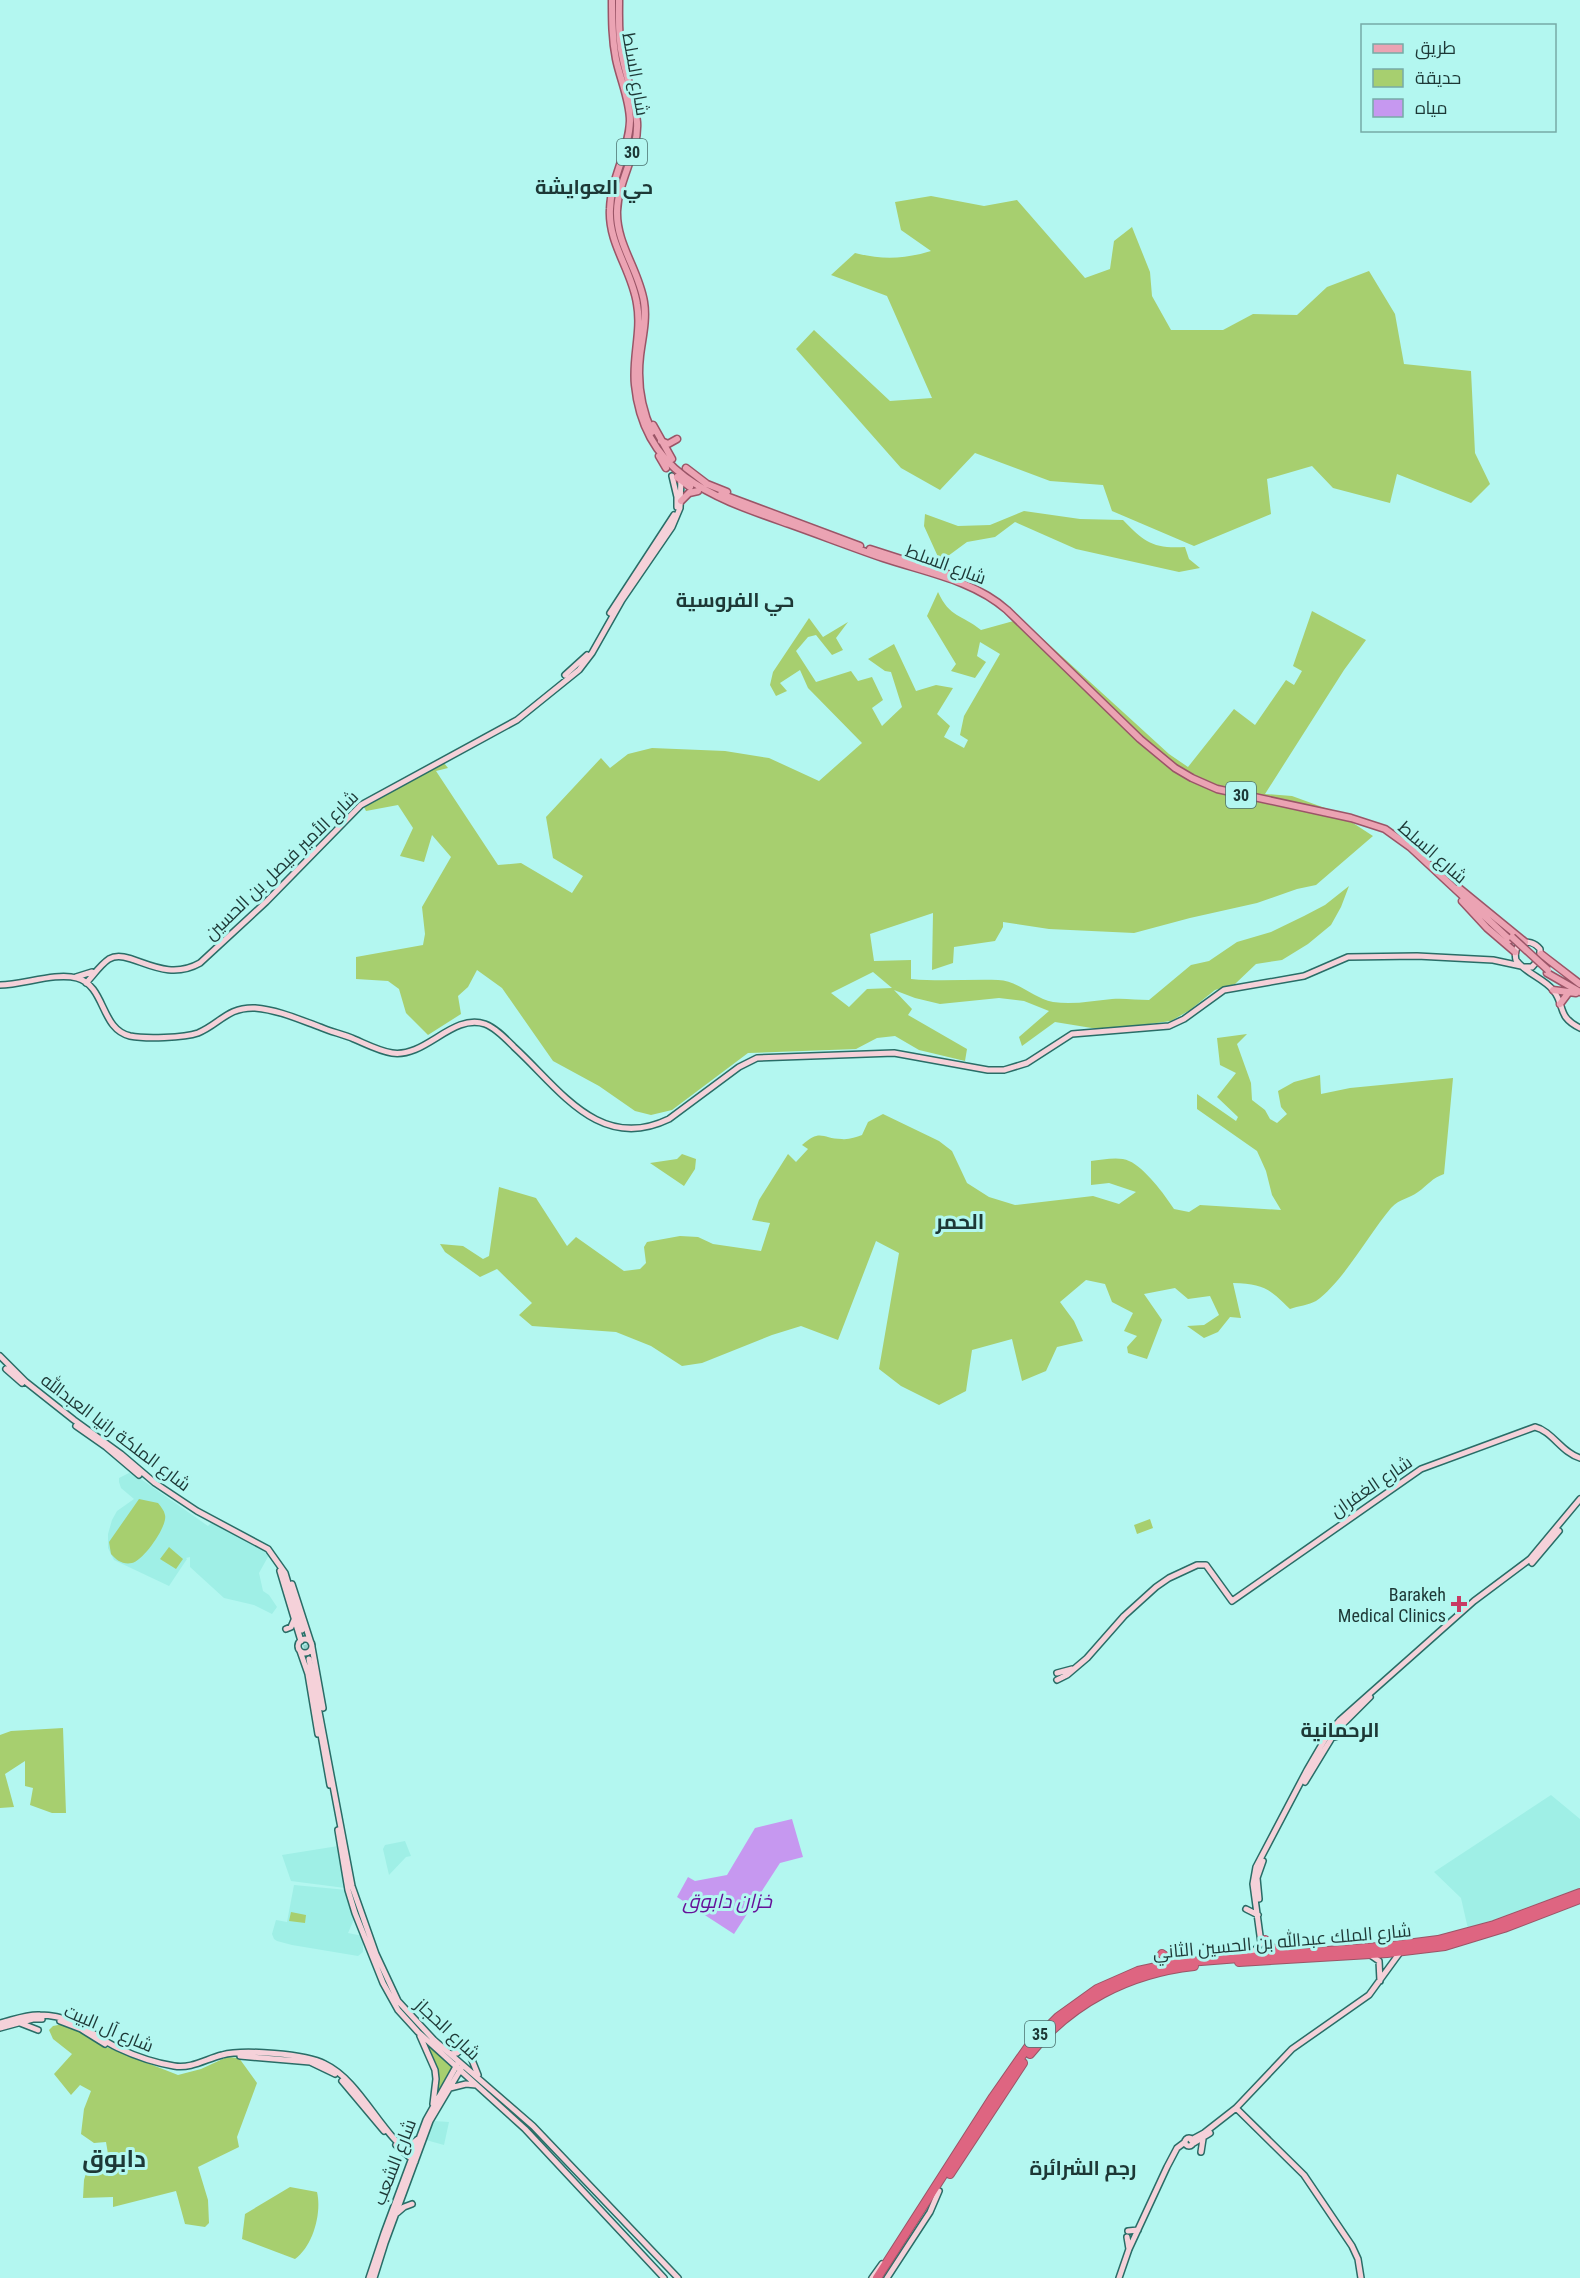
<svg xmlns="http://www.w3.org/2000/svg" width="1580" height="2278" viewBox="0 0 1580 2278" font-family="'Roboto Condensed',Cairo,sans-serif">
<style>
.built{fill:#9fefe6}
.green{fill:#a7cf6f;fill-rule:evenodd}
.water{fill:#c698f0}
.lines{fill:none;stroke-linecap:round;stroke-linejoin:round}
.secondary-tunnel{stroke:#95d1cb;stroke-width:5;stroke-dasharray:5 2.5;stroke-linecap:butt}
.secondary-casing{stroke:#296d67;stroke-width:8}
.primary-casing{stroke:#9a5567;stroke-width:9}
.highway-casing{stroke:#9a5567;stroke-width:10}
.secondary{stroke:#f5d1d9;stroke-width:5}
.primary{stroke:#eba3b3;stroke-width:6}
.highway{stroke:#de6581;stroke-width:8}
.primary-bridge-casing{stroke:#9a5567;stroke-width:9;stroke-linecap:butt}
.primary-bridge{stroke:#eba3b3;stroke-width:6}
.poi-dot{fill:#c83a63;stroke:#b3f7f0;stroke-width:2}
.labels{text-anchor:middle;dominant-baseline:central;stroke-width:6;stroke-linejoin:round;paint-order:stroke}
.shield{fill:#b3f7f0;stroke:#4a716e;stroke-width:1.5}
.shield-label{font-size:16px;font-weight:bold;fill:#1d3836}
.street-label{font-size:18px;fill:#1d3836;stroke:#b3f7f0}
.poi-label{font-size:18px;fill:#1d3836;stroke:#b3f7f0;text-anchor:end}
.neighbourhood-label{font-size:20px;font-weight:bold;fill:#1d3836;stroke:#b3f7f0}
.water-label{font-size:20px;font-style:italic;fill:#671299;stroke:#b3f7f0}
.quarter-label{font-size:21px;font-weight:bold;fill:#1d3836;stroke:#b3f7f0}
.district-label{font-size:24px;font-weight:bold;fill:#1d3836;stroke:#b3f7f0}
</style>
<rect width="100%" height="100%" fill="#b3f7f0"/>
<path class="built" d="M 131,1472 L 208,1526 L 211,1523 L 267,1551 L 269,1555 L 259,1573 L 263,1591 L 269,1595 L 277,1607 L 272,1614 L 254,1605 L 224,1598 L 190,1567 L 190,1557 L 186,1558 L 187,1559 L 169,1586 L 114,1560 L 108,1548 L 108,1534 L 112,1520 L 117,1511 L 134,1499 L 121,1488 L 119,1482 L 119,1478 Z
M 1551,1795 L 1580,1819 L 1580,1888 L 1468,1929 L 1461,1898 L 1434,1872 Z
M 405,1841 L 411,1856 L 406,1857 L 389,1875 L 383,1849 L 385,1845 Z
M 338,1846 L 345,1888 L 291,1881 L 282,1855 Z
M 294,1885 L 347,1890 L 355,1917 L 348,1933 L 363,1936 L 363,1952 L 358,1956 L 292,1945 L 277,1941 L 274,1939 L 272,1934 L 276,1920 L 287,1922 Z
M 434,2121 L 449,2122 L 444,2145 L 426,2140 Z"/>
<path class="green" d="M 931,196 L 984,206 L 1017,200 L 1085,278 L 1110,269 L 1114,241 L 1132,227 L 1150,272 L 1152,296 L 1171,330 L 1223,330 L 1253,314 L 1297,315 L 1327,287 L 1369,271 L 1395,314 L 1404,364 L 1471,371 L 1475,453 L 1490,484 L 1471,503 L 1397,474 L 1390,503 L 1333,488 L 1312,466 L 1267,479 L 1271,514 L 1194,546 L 1112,511 L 1103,485 L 1050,481 L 975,453 L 940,490 L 901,468 L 796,349 L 814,330 L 890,401 L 932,398 L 887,296 L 831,275 L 855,253 C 882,260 905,259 931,251 L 901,230 L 895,202 Z
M 1024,511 L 1080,519 L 1123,520 C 1144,542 1153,549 1185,547 L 1189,559 L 1200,568 L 1179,572 L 1076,549 L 1015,522 L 995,537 L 967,542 L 948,556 L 939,559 L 924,526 L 925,514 L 958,526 L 990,525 Z
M 938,592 C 950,618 961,614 981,630 L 1021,619 L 1169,754 L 1188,767 L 1234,709 L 1255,725 L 1286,680 L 1294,685 L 1302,671 L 1293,666 L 1312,611 L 1366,640 L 1344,670 L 1265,794 L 1292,796 L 1336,812 L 1373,836 L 1316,885 L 1297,889 L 1257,903 L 1190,918 L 1134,933 L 1049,929 L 1003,922 L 1003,927 L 995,941 L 954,947 L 953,963 L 932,970 L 933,913 L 870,934 L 874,961 L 911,960 L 911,979 C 940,982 969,979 998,980 C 1019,981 1033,998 1053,1002 C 1073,1005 1092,1001 1112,999 C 1124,998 1137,1000 1149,1000 L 1191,965 L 1209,961 L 1237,942 L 1271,932 L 1304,916 L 1325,905 L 1349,886 L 1341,907 L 1331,925 L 1308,944 L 1282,960 L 1256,964 L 1235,984 L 1215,990 L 1190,1010 L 1171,1021 L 1104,1030 L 1055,1022 L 1022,1046 L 1019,1037 L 1049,1011 L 1024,1001 L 999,998 L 940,1004 L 915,998 L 894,990 L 912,1009 L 908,1015 L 967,1049 L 965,1061 L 919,1050 L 895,1036 L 877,1038 L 856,1049 L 748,1053 L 672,1110 L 651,1115 L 635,1111 L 599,1086 L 553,1061 L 502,988 L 477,970 L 468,987 L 458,996 L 461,1014 L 428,1035 L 406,1013 L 399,989 L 388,981 L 356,979 L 356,957 L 423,945 L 425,934 L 422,907 L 451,857 L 432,835 L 424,862 L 400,856 L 413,828 L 398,805 L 366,811 L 364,807 L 444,763 L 448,768 L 436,771 L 498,865 L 521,863 L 572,893 L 583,876 L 553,858 L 546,817 L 601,758 L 610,768 L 628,754 L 652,748 L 725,751 L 769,758 L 819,781 L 862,743 L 808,688 L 800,670 L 780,683 L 787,691 L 776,696 L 770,685 L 773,672 L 809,618 L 823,637 L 848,622 L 836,638 L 843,650 L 832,655 L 816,635 L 808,637 L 796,651 L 816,682 L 851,671 L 858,681 L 872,677 L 883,700 L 872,708 L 882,726 L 902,707 L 891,672 L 885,671 L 868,659 L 894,644 L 916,691 L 936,685 L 953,688 L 937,714 L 950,726 L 944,737 L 964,748 L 968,740 L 960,735 L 964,716 L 1000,654 L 980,642 L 977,656 L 986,662 L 975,678 L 951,671 L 956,664 L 927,616 ZM 873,972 L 892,988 L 867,989 L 849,1007 L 831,993 Z
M 1247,1034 L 1237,1044 L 1251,1083 L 1252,1100 L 1265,1110 L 1270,1119 L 1277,1123 L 1287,1114 L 1281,1107 L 1278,1091 L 1294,1082 L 1320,1075 L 1321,1094 L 1350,1088 L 1453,1078 L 1444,1174 C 1432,1178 1428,1185 1418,1192 C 1409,1199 1400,1198 1391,1208 C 1369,1234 1343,1282 1316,1301 C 1309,1305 1298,1306 1290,1309 C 1269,1288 1263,1284 1233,1283 L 1241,1318 L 1230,1317 L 1218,1332 L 1204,1338 L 1187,1326 L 1204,1325 L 1219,1315 L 1210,1296 L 1188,1299 L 1175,1288 L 1144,1294 L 1162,1320 L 1147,1359 L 1128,1353 L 1127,1347 L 1137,1336 L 1124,1331 L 1133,1313 L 1112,1302 L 1105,1284 L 1086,1280 L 1060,1302 L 1074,1321 L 1083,1341 L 1057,1347 L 1046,1371 L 1022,1381 L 1012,1339 L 972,1350 L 966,1391 L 939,1405 L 901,1386 L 879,1369 L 899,1253 L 876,1241 L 838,1340 L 801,1326 L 772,1335 L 702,1363 L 682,1366 L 651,1346 L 616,1332 L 532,1326 L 519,1315 L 532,1303 L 497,1269 L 480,1277 L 445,1252 L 440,1244 L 463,1246 L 483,1259 L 489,1256 L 499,1187 L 536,1198 L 567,1246 L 576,1237 L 624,1271 L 640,1269 L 646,1263 L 644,1247 L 647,1242 L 680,1236 L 698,1237 L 713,1244 L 761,1251 L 770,1223 L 752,1220 L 759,1200 L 788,1154 L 796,1162 L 808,1149 L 802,1145 C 821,1128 822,1139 842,1139 C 848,1140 856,1137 862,1135 L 868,1122 L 883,1114 L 939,1141 L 952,1151 L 967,1183 L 989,1197 L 1015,1205 L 1093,1196 L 1119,1204 L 1136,1192 L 1109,1183 L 1091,1185 L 1091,1161 C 1102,1160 1119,1156 1129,1161 C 1144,1167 1165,1195 1174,1209 L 1189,1212 L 1200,1205 L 1281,1210 L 1272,1195 L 1266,1171 L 1257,1151 L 1197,1109 L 1197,1094 L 1236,1121 L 1238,1117 L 1217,1097 L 1236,1073 L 1220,1065 L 1217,1038 Z
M 682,1154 L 696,1159 L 695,1169 L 684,1186 L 650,1163 L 677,1159 Z
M 139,1499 L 158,1503 C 161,1507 164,1510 165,1515 C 168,1526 143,1561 132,1563 C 123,1565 116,1560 111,1554 L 109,1542 Z
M 1150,1519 L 1153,1528 L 1137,1534 L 1134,1525 Z
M 169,1547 L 183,1559 L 176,1569 L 160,1559 Z
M 63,1728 L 66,1813 L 52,1813 L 30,1805 L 33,1788 L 25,1786 L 25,1761 L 5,1774 L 14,1807 L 0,1808 L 0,1735 L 11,1731 Z
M 291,1912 L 306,1915 L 305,1923 L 289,1921 Z
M 73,2022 L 84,2024 L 104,2046 L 178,2075 L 201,2069 L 227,2057 L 239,2058 L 257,2083 L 237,2137 L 239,2147 L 198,2167 L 208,2200 L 209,2223 L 205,2227 L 185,2224 L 176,2191 L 113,2207 L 113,2197 L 83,2198 L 84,2180 L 91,2156 L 108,2154 L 106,2142 L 94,2143 L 81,2134 L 84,2109 L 91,2091 L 80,2085 L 71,2095 L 54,2074 L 72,2054 L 53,2039 L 49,2030 L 53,2026 Z
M 424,2039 L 454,2066 L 436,2095 C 441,2073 435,2058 424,2039 Z
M 290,2187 L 317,2192 C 322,2213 313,2246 295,2259 L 242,2239 L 245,2214 Z"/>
<path class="water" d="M 792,1819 L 803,1857 L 780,1863 L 734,1934 L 677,1897 L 688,1877 L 695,1881 L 727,1875 L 755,1828 Z"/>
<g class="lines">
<path class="secondary-tunnel" d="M 302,1630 L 309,1659"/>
<defs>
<path id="secondary" d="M 672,476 L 677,497 L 677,507
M 610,613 L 674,515
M 565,675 L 587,655
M 1523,967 L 1532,967 L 1540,958 L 1540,949 C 1529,936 1512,943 1516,960 C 1525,973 1543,978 1553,990 C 1566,1006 1556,1016 1580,1028
M 76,977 L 92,972
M 86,983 C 93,976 100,965 109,959 C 130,947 161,985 200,963 L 266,902 L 361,805 L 517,720 L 579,670 L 592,653 L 622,600 L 672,527 L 680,508 L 681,477
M 0,985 C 23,985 55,972 77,978 C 106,986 100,1029 130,1036 C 145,1039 184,1038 198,1033 C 220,1024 227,1007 255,1008 C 278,1010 298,1019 320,1027 C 331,1032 343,1034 354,1039 C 366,1044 379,1051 392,1053 C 426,1058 452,1013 485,1024 C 496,1028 506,1039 514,1047 C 559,1088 599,1153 669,1119 L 739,1067 L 757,1058 L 894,1053 L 988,1070 L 1004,1070 L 1027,1063 L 1072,1034 L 1169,1026 L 1184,1019 L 1224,990 L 1304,976 L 1348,957 L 1417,956 L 1493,960 L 1521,966
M 0,1356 L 26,1382 L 74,1420 L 121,1454 L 155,1483 L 197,1511 L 268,1549 L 285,1573 L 302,1630
M 6,1369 L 22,1383
M 76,1426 L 106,1447 L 139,1475
M 1532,1563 L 1559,1531
M 280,1571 L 301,1641
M 292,1584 L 311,1643
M 286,1629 L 291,1627 L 294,1620
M298 1646a7 7 0 1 1 14 0a7 7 0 1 1-14 0Z
M 312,1647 L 323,1708
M 300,1651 L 308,1674 L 318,1734
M 309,1659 L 352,1886 L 376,1954 L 398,2001 L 434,2040 L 533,2126 L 678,2278
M 1057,1673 L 1072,1669
M 1057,1680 L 1067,1675 L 1087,1658 L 1124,1616 L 1156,1587 L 1169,1578 L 1197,1565 L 1206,1565 L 1232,1601 L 1421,1469 L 1535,1427 C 1552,1431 1562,1453 1580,1458
M 320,1729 L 330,1785
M 1331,1738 L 1346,1734
M 1305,1782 L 1336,1731 L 1370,1697
M 338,1830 L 348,1890 L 355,1913 L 383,1983 L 398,2010 L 418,2032 L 525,2129 L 664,2278
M 1259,1899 L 1257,1878 L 1263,1861
M 1246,1909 L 1258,1915
M 1369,1954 L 1379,1961 L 1380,1981
M 1244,1956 L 1255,1950 L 1261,1943 L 1253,1884 L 1256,1867 L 1307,1770 L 1328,1734 L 1340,1720 L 1474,1601 L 1530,1559 L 1580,1499
M 60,2021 L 81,2029 L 105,2044
M 0,2023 C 13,2020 27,2014 40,2015 C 77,2016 88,2033 118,2048 C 135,2056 156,2063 174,2066 C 191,2069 206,2059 222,2055 C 243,2049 306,2054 325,2064 C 361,2081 381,2136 416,2158
M 20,2023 L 38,2030
M 0,2028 L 33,2019 L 42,2019
M 420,2036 L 435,2070 L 436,2079 L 433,2104
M 468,2050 L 478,2075
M 450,2054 L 457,2053 L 465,2046
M 240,2056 L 310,2062 L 335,2074
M 342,2081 L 384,2131
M 450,2088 L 466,2084 L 476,2085
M 1236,2108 L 1304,2175 L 1352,2246 L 1358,2259 L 1361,2278
M1185 2142a4 4 0 1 1 8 0a4 4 0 1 1-8 0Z
M 1191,2140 L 1204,2133 L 1236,2108 L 1292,2049 L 1369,1995 L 1401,1951
M 400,2144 L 409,2146 L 418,2139
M 1192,2144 L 1210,2133
M 396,2145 L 415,2162
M 1201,2152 L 1203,2139
M 397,2213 L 404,2207 L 412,2204
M 1128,2231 L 1138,2230
M 1127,2237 L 1129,2249
M 369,2278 L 384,2233 L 426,2120 L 458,2063
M 374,2278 L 385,2243 L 430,2121 L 462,2067
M 872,2278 L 882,2264
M 887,2278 L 930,2212 L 939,2191
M 1119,2278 L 1129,2249 L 1167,2167 L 1177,2148 L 1185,2142"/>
<path id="primary" d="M 612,0 C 612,20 612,39 616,59 C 620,79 630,100 630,121 C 629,151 611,178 610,209 C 608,244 632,270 637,304 C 642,331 632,358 635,385 C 644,476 715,498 789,524 C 820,535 851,547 883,558 C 925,572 973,580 1007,610 L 1140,739 L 1175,768 L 1192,778 L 1217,789 L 1351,818 L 1385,829 L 1410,847 L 1510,940
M 619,0 C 619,18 618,37 622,55 C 626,77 635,98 637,122 C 639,152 618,180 617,211 C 616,244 639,270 644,302 C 647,320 642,339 640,356 C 637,382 641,408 652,432
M 653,425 L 672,459
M 661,441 L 668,444 L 677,439
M 659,456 L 666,468
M 686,468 L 707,484 L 727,492
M 677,477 L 690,487
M 721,494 L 860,546
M 681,501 L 689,493 L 698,491
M 870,549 L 954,576
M 1459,888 L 1525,942
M 1462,901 L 1487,928 L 1515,952
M 1541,954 L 1580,984
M 1547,973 L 1580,992
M 1553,990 L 1576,993
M 1560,1004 L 1569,992"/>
<path id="highway" d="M 1265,1940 L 1270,1947 L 1283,1953
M 1162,1954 L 1175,1963
M 1239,1962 L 1387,1953 L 1445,1946 L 1504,1928 L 1580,1899
M 1030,2054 C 1071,2003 1129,1973 1194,1966
M 950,2174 L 1023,2063
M 877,2278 L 993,2097 L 1028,2047 L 1058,2017 L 1097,1989 L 1138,1971 L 1175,1963 L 1391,1946 L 1438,1940 L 1494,1925 L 1580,1893"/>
</defs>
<use href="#secondary" class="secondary-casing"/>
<use href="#primary" class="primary-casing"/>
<use href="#highway" class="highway-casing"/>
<use href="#secondary" class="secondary"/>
<use href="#primary" class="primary"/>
<use href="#highway" class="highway"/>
<defs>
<path id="primary-bridge" d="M 1512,937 L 1548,970"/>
</defs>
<use href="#primary-bridge" class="primary-bridge-casing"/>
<use href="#primary-bridge" class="primary-bridge"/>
</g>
<path class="poi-dot" d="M1456 1595h6v6h6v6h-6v6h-6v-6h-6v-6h6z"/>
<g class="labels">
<g class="shield">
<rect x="617" y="139" width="30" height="26" rx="4.5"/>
<rect x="1226" y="782" width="30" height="26" rx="4.5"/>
<rect x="1025" y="2021" width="30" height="26" rx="4.5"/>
</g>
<g class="shield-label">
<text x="632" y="152">30</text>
<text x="1241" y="795">30</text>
<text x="1040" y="2034">35</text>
</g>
<g class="street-label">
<text transform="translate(636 74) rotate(80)">شارع السلط</text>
<text transform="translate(946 564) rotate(20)">شارع السلط</text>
<text transform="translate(1433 852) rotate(41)">شارع السلط</text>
<text transform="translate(281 865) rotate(-44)">شارع الأمير فيصل بن الحسين</text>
<text transform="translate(116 1432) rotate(37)">شارع الملكة رانيا العبدالله</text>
<text transform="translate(1371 1486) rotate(-34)">شارع الغفران</text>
<text transform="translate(1282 1941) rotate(-5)">شارع الملك عبدالله بن الحسين الثاني</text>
<text transform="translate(109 2028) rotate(23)">شارع آل البيت</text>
<text transform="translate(448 2029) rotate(43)">شارع الحجاز</text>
<text transform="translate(394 2162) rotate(-69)">شارع الشعب</text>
</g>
<g class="poi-label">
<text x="1446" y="1594">Barakeh<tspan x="1446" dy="21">Medical Clinics</tspan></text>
</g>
<g class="neighbourhood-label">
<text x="594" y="187">حي العوايشة</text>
<text x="735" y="600">حي الفروسية</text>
<text x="1340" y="1730">الرحمانية</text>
<text x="1083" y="2168">رجم الشرائرة</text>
</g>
<g class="water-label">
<text x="727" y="1901">خزان دابوق</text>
</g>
<g class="quarter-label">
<text x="960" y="1222">الحمر</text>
</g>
<g class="district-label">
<text x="114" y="2159">دابوق</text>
</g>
</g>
<rect x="1361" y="24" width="195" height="108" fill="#b3f7f0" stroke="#77aba6" stroke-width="1.5"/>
<rect x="1373" y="44" width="30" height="9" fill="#eba3b3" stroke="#77aba6" stroke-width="1.5"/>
<text x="1415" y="54" font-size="18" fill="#1d3836">طريق</text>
<rect x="1373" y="69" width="30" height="18" fill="#a7cf6f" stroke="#77aba6" stroke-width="1.5"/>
<text x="1415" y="84" font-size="18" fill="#1d3836">حديقة</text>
<rect x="1373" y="99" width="30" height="18" fill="#c698f0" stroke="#77aba6" stroke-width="1.5"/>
<text x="1415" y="114" font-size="18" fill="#1d3836">مياه</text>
</svg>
